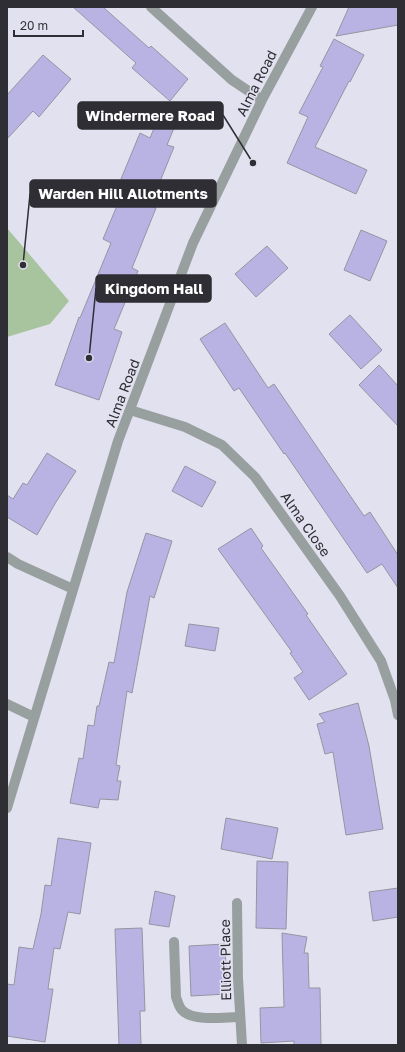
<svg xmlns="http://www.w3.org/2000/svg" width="405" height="1052" viewBox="0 0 405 1052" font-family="'Golos Text',sans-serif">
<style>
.green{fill:#a8c49e}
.building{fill:#b9b3e4;stroke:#9594a2}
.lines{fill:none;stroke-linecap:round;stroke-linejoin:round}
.minor{stroke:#98a09f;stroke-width:10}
.labels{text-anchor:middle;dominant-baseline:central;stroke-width:3;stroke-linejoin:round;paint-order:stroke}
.street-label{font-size:14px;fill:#2f2e34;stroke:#e2e1f0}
.leader{fill:none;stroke:#2f2e34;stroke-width:1.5}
.callout-dot{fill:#2f2e34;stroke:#e2e1f0;stroke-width:1.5}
.callout{fill:#2f2e34;stroke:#2f2e34;stroke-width:1.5}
.callout-label{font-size:15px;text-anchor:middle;font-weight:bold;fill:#fff}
</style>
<rect width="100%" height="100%" fill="#e2e1f0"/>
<path class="green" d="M 7,228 L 69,301 L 50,324 L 7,337 Z"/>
<path class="building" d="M 73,7 L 103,7 L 149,48 L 151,46 L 188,79 L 170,101 L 132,68 L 136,63 Z
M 349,7 L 398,7 L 398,25 L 336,36 Z
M 334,39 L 364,55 L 350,82 L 349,81 L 315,147 L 367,170 L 356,194 L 287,163 L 308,117 L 299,113 L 323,67 L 320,66 Z
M 43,55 L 71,79 L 39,117 L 33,111 L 7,139 L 7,95 Z
M 157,121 L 174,128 L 167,145 L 174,147 L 150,206 L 156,208 L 132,268 L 138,271 L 114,329 L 122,332 L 99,400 L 55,385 L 79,317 L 80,318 L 111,243 L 103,239 L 127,182 L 121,179 L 140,133 L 150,138 Z
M 361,230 L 387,241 L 370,281 L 344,270 Z
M 267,246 L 288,268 L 256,297 L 235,274 Z
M 350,315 L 382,350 L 361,369 L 329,334 Z
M 225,323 L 268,388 L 274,384 L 364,516 L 370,512 L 398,555 L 398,588 L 382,564 L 367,573 L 285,453 L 284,454 L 239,388 L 234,391 L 200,339 Z
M 379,365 L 398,386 L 398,426 L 359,385 Z
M 47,453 L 76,471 L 56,502 L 37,535 L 7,517 L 7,495 L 13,499 L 23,483 L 27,485 Z
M 185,466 L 216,482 L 202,507 L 172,491 Z
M 251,528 L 263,546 L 261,548 L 308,614 L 306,615 L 347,674 L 309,700 L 294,678 L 303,672 L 290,653 L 292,652 L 218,549 Z
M 146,533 L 172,541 L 154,598 L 150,596 L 132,693 L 127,691 L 116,765 L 120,766 L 117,781 L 121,781 L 118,800 L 100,799 L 98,808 L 70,803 L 79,758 L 83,759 L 88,725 L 94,726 L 97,706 L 99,706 L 109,662 L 114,663 L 127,592 Z
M 189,624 L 219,628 L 215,651 L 185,646 Z
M 358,703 L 369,746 L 383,829 L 346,835 L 333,752 L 325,754 L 317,724 L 325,722 L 319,714 Z
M 226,818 L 278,828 L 272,859 L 221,849 Z
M 58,838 L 91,843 L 80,914 L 68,912 L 60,949 L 54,948 L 48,989 L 53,989 L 45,1042 L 7,1036 L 7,984 L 14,985 L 19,947 L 33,949 L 41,914 L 45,885 L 51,886 Z
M 257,861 L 288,862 L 286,929 L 256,928 Z
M 398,888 L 398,917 L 373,921 L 369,892 Z
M 155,891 L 175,896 L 169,927 L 149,924 Z
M 142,928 L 145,1011 L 140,1011 L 141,1045 L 119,1045 L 115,929 Z
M 282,933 L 307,937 L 304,953 L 308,953 L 309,988 L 320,988 L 321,1045 L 294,1045 L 294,1041 L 261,1043 L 260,1008 L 284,1007 Z
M 225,944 L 227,994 L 191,996 L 189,946 Z"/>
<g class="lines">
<path class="minor" d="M 151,7 L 232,80 L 262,100
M 130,410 L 185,427 L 222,445 L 255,477 L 340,596 L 381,661 L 395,700 L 398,715
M 7,557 L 18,564 L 73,589
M 7,704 L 34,717
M 7,808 L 118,441 L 193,243 L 262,100 L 312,7
M 237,903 L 238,978 L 242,1045
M 174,942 L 176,997 C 178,1002 179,1008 183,1011 C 195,1022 225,1017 240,1017"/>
</g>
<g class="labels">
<g class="street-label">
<text transform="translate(256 83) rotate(-63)">Alma Road</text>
<text transform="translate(122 393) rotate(-69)">Alma Road</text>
<text transform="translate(306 524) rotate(55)">Alma Close</text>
<text transform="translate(225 960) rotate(-91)">Elliott Place</text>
</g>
</g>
<path class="leader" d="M253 163L223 115M23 265L30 194M89 358L96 288"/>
<g class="callout-dot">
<circle cx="253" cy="163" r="4"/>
<circle cx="23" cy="265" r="4"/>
<circle cx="89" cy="358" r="4"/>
</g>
<g class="callout">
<rect x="78" y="102" width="145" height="27" rx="4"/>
<rect x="30" y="180" width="186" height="27" rx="4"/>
<rect x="96" y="275" width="115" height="27" rx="4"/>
</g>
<g class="callout-label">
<text x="150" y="121">Windermere Road</text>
<text x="123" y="199">Warden Hill Allotments</text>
<text x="154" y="294">Kingdom Hall</text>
</g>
<rect width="405" height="1052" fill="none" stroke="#2f2e34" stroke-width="16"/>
<path d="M14 30v6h69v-6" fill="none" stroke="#2f2e34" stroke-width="2"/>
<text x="20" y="30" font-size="12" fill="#2f2e34" stroke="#e2e1f0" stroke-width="3" paint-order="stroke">20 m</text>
</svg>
